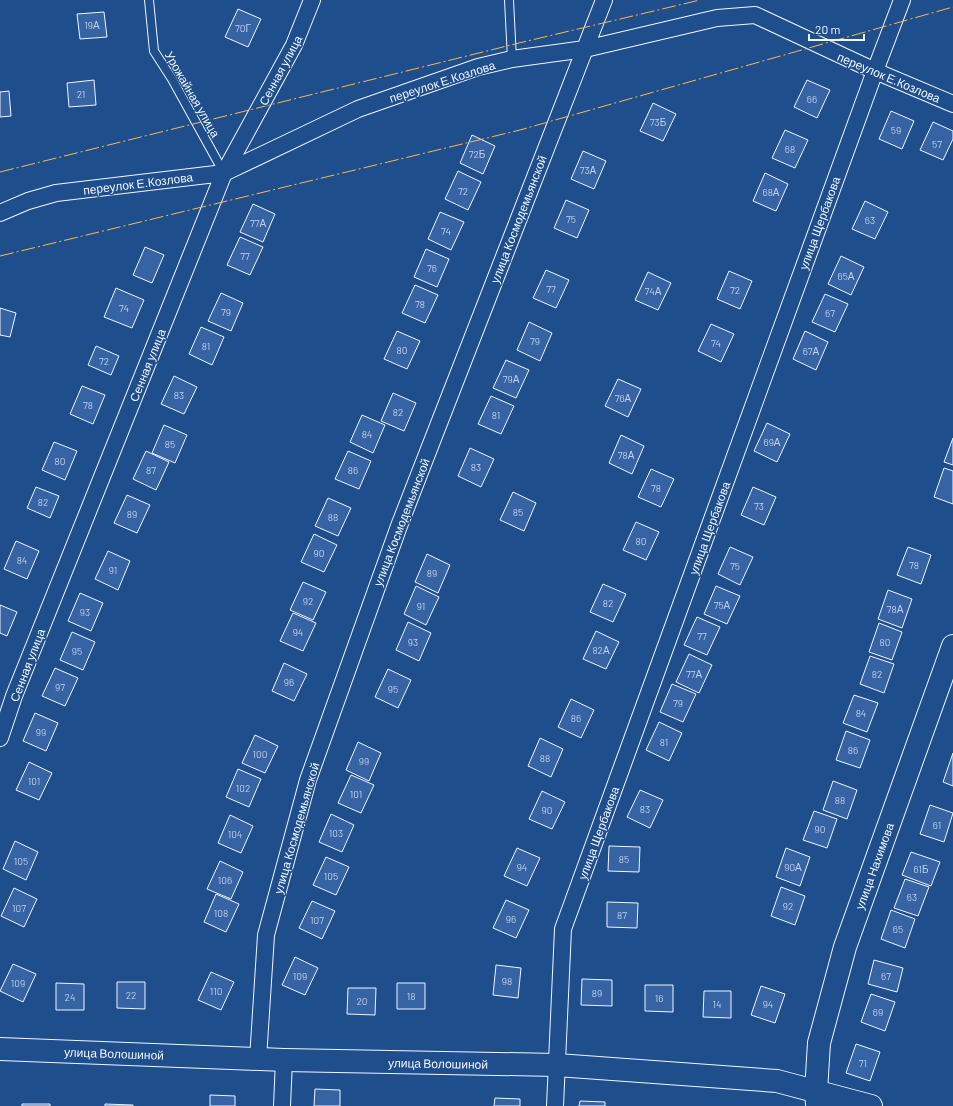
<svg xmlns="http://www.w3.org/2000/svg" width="953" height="1106" viewBox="0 0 953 1106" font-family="Barlow,sans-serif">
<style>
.building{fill:#3563a3;stroke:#f2f6ff}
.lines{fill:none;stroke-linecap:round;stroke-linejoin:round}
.lane-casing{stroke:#f2f6ff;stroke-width:10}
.street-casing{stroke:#f2f6ff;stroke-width:18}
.secondary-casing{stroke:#f2f6ff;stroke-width:24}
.lane{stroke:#1f4e8c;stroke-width:8}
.street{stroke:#1f4e8c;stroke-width:16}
.secondary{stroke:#1f4e8c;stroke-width:22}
.power{stroke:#ffb74d;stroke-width:1;stroke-dasharray:14 3 2 3;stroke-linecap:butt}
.labels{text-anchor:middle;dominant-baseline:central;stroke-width:3;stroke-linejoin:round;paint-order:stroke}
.number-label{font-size:10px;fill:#c3d1e8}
.street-label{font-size:12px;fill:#f2f6ff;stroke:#1f4e8c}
</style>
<rect width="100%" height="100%" fill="#1f4e8c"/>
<path class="building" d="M 238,9 L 261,19 L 248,47 L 225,37 Z
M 104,12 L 107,37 L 80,39 L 77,14 Z
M 94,80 L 96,105 L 69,107 L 67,83 Z
M 807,80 L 830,90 L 817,118 L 794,107 Z
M 9,91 L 11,116 L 0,117 L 0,92 Z
M 653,103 L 676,114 L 663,141 L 640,131 Z
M 891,111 L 914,121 L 902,149 L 879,139 Z
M 933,122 L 953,131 L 953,139 L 943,160 L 920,150 Z
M 785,130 L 808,140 L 795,168 L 772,158 Z
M 472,135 L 495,146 L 483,174 L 460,163 Z
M 583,151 L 606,161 L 594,189 L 571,179 Z
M 458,171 L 481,182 L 468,210 L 445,199 Z
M 765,173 L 788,184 L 776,211 L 753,201 Z
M 566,200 L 589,210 L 577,238 L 554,228 Z
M 865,201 L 888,212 L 875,239 L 852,229 Z
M 253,204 L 275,214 L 263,242 L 240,232 Z
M 440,212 L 464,222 L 451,250 L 428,239 Z
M 240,237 L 263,247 L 250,275 L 227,265 Z
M 145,247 L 164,255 L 152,283 L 133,275 Z
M 426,249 L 449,259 L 437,287 L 414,277 Z
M 841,256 L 864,267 L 851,295 L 828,284 Z
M 546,270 L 569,280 L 556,308 L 533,298 Z
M 729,271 L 752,281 L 740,309 L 717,299 Z
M 648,272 L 671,283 L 658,310 L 635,300 Z
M 415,285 L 438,295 L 425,323 L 402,313 Z
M 116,288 L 144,300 L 132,328 L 104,317 Z
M 221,293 L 243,303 L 231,331 L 208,321 Z
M 825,294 L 848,304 L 835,332 L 812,322 Z
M 0,308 L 16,313 L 10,337 L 0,335 Z
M 529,322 L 552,333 L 540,361 L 517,350 Z
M 711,324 L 734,334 L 721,362 L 698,351 Z
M 201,327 L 224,337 L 212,365 L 189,354 Z
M 397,331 L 420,341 L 407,369 L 384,359 Z
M 805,331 L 828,342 L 816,370 L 793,359 Z
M 96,346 L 119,356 L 111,375 L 88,365 Z
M 506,360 L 529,370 L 516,398 L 493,388 Z
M 174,376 L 197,387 L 184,414 L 161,404 Z
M 618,379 L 641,389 L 628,417 L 605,406 Z
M 82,386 L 105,395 L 93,424 L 70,414 Z
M 393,393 L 416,403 L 404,431 L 381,421 Z
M 491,396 L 514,406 L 501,434 L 478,424 Z
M 362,415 L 385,425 L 373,453 L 350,442 Z
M 767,423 L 790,434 L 777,462 L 754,451 Z
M 164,425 L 187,435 L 175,463 L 152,453 Z
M 621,435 L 644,446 L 632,474 L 609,463 Z
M 953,438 L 953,465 L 944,462 Z
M 54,442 L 77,451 L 65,480 L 42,470 Z
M 470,448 L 494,459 L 481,487 L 458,476 Z
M 146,451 L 169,462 L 156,490 L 133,479 Z
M 348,451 L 371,461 L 359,489 L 335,479 Z
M 944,468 L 953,471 L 953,504 L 934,497 Z
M 651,469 L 674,479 L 661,507 L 638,497 Z
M 36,487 L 59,496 L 50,518 L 27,508 Z
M 753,487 L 776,497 L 764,525 L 741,515 Z
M 513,492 L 536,503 L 524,531 L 500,520 Z
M 127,495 L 150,505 L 137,533 L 114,523 Z
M 328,498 L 351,508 L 338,536 L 315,526 Z
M 636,522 L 659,532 L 646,560 L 623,550 Z
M 314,534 L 337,545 L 324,572 L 301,562 Z
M 16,541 L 39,551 L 27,579 L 4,569 Z
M 730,547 L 753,557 L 740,585 L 718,574 Z
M 908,547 L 931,555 L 921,584 L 897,575 Z
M 108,551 L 130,561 L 118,590 L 95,579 Z
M 427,554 L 450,565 L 438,593 L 415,582 Z
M 303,582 L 326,592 L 313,620 L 290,610 Z
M 603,584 L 626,594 L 613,622 L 590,612 Z
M 416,586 L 439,597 L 426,625 L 404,614 Z
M 716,586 L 740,596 L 727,624 L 704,614 Z
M 888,590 L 912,599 L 902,628 L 878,619 Z
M 80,593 L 103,603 L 91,631 L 68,621 Z
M 0,605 L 17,612 L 7,636 L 0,633 Z
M 293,613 L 316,623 L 303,651 L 280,641 Z
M 697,617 L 720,627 L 707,655 L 684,645 Z
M 408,622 L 431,633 L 419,661 L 396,650 Z
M 879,623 L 902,632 L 892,660 L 869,652 Z
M 596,631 L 619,642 L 606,669 L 583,659 Z
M 72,632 L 95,642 L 83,670 L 60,660 Z
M 689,654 L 712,665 L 699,693 L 676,682 Z
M 870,656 L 894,664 L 884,693 L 860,684 Z
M 284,663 L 307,674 L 294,701 L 272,691 Z
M 55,668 L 78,678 L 65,706 L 42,696 Z
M 388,669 L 411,680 L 398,708 L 375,697 Z
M 672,684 L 696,694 L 683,722 L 660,712 Z
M 854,695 L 878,703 L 867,732 L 843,723 Z
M 571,699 L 594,710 L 581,738 L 558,727 Z
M 35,713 L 58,723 L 46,751 L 23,741 Z
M 659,722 L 682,733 L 669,761 L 646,750 Z
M 846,731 L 870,740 L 860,768 L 836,760 Z
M 255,735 L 278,746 L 265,773 L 242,763 Z
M 540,738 L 563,749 L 551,777 L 528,766 Z
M 358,742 L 381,753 L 369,781 L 346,770 Z
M 953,753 L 953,786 L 943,782 Z
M 29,762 L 52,773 L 39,800 L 16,790 Z
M 238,769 L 261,779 L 249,807 L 226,797 Z
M 351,775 L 374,785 L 361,813 L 338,803 Z
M 833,781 L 857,790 L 847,819 L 823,810 Z
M 640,790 L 663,800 L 650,828 L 627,817 Z
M 542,791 L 565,802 L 552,829 L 529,819 Z
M 930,805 L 953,813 L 944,842 L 920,834 Z
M 814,811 L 837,819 L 827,848 L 803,840 Z
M 331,814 L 354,825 L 342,852 L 319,842 Z
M 230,815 L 253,826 L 241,853 L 218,843 Z
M 15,841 L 38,852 L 26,880 L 3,869 Z
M 609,846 L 640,847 L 639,872 L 608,871 Z
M 517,848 L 540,858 L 527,886 L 504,876 Z
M 786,848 L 810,857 L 800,886 L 776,877 Z
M 911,852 L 940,862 L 931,886 L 902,875 Z
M 326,857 L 349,867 L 336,895 L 313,885 Z
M 220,861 L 243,872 L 231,899 L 207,889 Z
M 905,879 L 929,887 L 918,916 L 894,908 Z
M 781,887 L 805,896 L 795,925 L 771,916 Z
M 14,888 L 37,899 L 24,927 L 1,916 Z
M 216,894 L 239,904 L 226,932 L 204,922 Z
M 506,900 L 529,910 L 516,938 L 493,928 Z
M 312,901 L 335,911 L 322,939 L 299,928 Z
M 607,902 L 638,903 L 637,928 L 607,927 Z
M 891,910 L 915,919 L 905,948 L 881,939 Z
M 295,957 L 318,968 L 305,995 L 282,985 Z
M 874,960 L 903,968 L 897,992 L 868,984 Z
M 13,964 L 36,974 L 23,1002 L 0,991 Z
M 496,965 L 521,968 L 518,998 L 493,995 Z
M 211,972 L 234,982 L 221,1010 L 198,1000 Z
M 582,979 L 612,980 L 612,1006 L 581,1005 Z
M 117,982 L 145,982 L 145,1009 L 117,1008 Z
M 56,983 L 84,984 L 84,1010 L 56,1010 Z
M 397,983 L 425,983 L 425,1009 L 397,1009 Z
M 645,985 L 673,985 L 673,1012 L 645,1011 Z
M 761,986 L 785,994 L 775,1023 L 751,1015 Z
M 348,988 L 376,988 L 375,1015 L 347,1014 Z
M 704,991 L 731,991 L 731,1018 L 703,1017 Z
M 871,994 L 895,1002 L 885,1031 L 861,1022 Z
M 856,1044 L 880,1052 L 870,1081 L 846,1073 Z
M 315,1089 L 340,1090 L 340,1106 L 314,1106 Z
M 210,1095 L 235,1096 L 235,1106 L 210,1106 Z
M 495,1098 L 520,1099 L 520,1106 L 494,1106 Z
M 580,1101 L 605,1102 L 605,1106 L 579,1106 Z
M 22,1104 L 50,1104 L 50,1106 L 22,1106 Z
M 105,1104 L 133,1105 L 133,1106 L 105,1106 Z"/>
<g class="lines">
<defs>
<path id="lane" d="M 149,0 L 154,51 L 172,79 L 224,173
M 509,0 L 512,59"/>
<path id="street" d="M 0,213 L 28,201 L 56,193 L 224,173 L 358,109 L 478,67 L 512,59 L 585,49 L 717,18 L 755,15 L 875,71 L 953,104
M 0,738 L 14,696 L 224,173 L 294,45 L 312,0
M 258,1059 L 266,935 L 308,780 L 399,526 L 604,0
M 282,1106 L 284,1060
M 555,1106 L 563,929 L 875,71 L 902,0"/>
<path id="secondary" d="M 0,1049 L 284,1060 L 557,1065 L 777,1081 L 871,1106
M 817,1104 L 816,1091 L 819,1043 L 845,947 L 953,646"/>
</defs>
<use href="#lane" class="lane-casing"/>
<use href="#street" class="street-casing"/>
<use href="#secondary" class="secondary-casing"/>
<use href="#lane" class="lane"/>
<use href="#street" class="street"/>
<use href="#secondary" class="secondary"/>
<path class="power" d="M 0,172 L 519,43 L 700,0
M 0,256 L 520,130 L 953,7"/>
</g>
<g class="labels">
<g class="number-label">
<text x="92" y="25">19А</text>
<text x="243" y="28">70Г</text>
<text x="81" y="94">21</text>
<text x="812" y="99">66</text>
<text x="658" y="122">73Б</text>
<text x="896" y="130">59</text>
<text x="937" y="144">57</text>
<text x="790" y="149">68</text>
<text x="477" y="154">72Б</text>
<text x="588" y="170">73А</text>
<text x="463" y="191">72</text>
<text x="771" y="192">68А</text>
<text x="571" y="219">75</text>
<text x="870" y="220">63</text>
<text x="258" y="223">77А</text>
<text x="446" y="231">74</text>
<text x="245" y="256">77</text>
<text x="432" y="268">76</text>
<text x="846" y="276">65А</text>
<text x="551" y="289">77</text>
<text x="735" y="290">72</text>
<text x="653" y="291">74А</text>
<text x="420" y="304">78</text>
<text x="124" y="308">74</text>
<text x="226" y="312">79</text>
<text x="830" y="313">67</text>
<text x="535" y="341">79</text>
<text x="716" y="343">74</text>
<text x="206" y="346">81</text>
<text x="402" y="350">80</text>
<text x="811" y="351">67А</text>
<text x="104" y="361">72</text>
<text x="511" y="379">79А</text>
<text x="179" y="395">83</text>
<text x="623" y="398">76А</text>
<text x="88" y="405">78</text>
<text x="398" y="412">82</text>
<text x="496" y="415">81</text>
<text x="367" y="434">84</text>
<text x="772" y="442">69А</text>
<text x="170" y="444">85</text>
<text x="626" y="455">78А</text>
<text x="60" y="461">80</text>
<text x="476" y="467">83</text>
<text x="151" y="470">87</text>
<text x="353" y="470">86</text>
<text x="656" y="488">78</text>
<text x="43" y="502">82</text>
<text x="759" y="506">73</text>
<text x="518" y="512">85</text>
<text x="132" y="514">89</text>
<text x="333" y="517">88</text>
<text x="641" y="541">80</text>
<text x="319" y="553">90</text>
<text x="22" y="560">84</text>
<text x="914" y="565">78</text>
<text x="735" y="566">75</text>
<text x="113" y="570">91</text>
<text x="432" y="573">89</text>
<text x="308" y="601">92</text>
<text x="608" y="603">82</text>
<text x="722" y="605">75А</text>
<text x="421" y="606">91</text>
<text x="895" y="609">78А</text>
<text x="85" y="612">93</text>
<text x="298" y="632">94</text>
<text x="702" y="636">77</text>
<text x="413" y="642">93</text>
<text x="885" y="642">80</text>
<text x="601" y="650">82А</text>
<text x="77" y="651">95</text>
<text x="694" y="674">77А</text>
<text x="877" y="674">82</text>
<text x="289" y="682">96</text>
<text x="60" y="687">97</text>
<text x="393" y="689">95</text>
<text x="678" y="703">79</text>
<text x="861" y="713">84</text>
<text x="576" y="718">86</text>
<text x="41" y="732">99</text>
<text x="664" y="742">81</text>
<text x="853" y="750">86</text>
<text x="260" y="754">100</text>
<text x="545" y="758">88</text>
<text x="364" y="761">99</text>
<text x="34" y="781">101</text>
<text x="243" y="788">102</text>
<text x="356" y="794">101</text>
<text x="840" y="800">88</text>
<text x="645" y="809">83</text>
<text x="547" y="810">90</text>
<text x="937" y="825">61</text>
<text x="820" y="829">90</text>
<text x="336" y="833">103</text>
<text x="235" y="834">104</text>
<text x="624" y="859">85</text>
<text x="21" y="861">105</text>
<text x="522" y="867">94</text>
<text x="793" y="867">90А</text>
<text x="921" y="869">61Б</text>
<text x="331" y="876">105</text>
<text x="225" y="880">106</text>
<text x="912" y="897">63</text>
<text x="788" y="906">92</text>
<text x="19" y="908">107</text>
<text x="221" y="913">108</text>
<text x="622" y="915">87</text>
<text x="511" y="919">96</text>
<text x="317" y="920">107</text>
<text x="898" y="929">65</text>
<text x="300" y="976">109</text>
<text x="886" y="976">67</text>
<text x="507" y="981">98</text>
<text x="18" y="983">109</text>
<text x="216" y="991">110</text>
<text x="597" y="993">89</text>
<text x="131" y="995">22</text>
<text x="411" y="996">18</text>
<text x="70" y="997">24</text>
<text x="659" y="998">16</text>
<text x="362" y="1001">20</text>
<text x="717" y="1004">14</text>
<text x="768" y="1004">94</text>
<text x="878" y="1012">69</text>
<text x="863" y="1063">71</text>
</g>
<g class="street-label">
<text transform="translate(280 70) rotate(-62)">Сенная улица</text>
<text transform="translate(889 77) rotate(23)">переулок Е.Козлова</text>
<text transform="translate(442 81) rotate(-18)">переулок Е.Козлова</text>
<text transform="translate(193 94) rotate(60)">Урожайная улица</text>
<text transform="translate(138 183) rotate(-7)">переулок Е.Козлова</text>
<text transform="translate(518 219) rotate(-69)">улица Космодемьянской</text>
<text transform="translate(819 223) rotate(-70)">улица Щербакова</text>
<text transform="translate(147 365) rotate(-68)">Сенная улица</text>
<text transform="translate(401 522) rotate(-69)">улица Космодемьянской</text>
<text transform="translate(709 528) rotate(-70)">улица Щербакова</text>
<text transform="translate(27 665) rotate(-69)">Сенная улица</text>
<text transform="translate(296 828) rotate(-74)">улица Космодемьянской</text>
<text transform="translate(598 833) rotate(-70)">улица Щербакова</text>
<text transform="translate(874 866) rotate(-70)">улица Нахимова</text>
<text transform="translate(114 1053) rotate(2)">улица Волошиной</text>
<text transform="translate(438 1063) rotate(1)">улица Волошиной</text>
</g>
</g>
<path d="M809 34v6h55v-6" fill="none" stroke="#f2f6ff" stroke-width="2"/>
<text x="815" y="34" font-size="12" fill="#f2f6ff" stroke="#1f4e8c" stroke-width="3" paint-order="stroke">20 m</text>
</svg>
